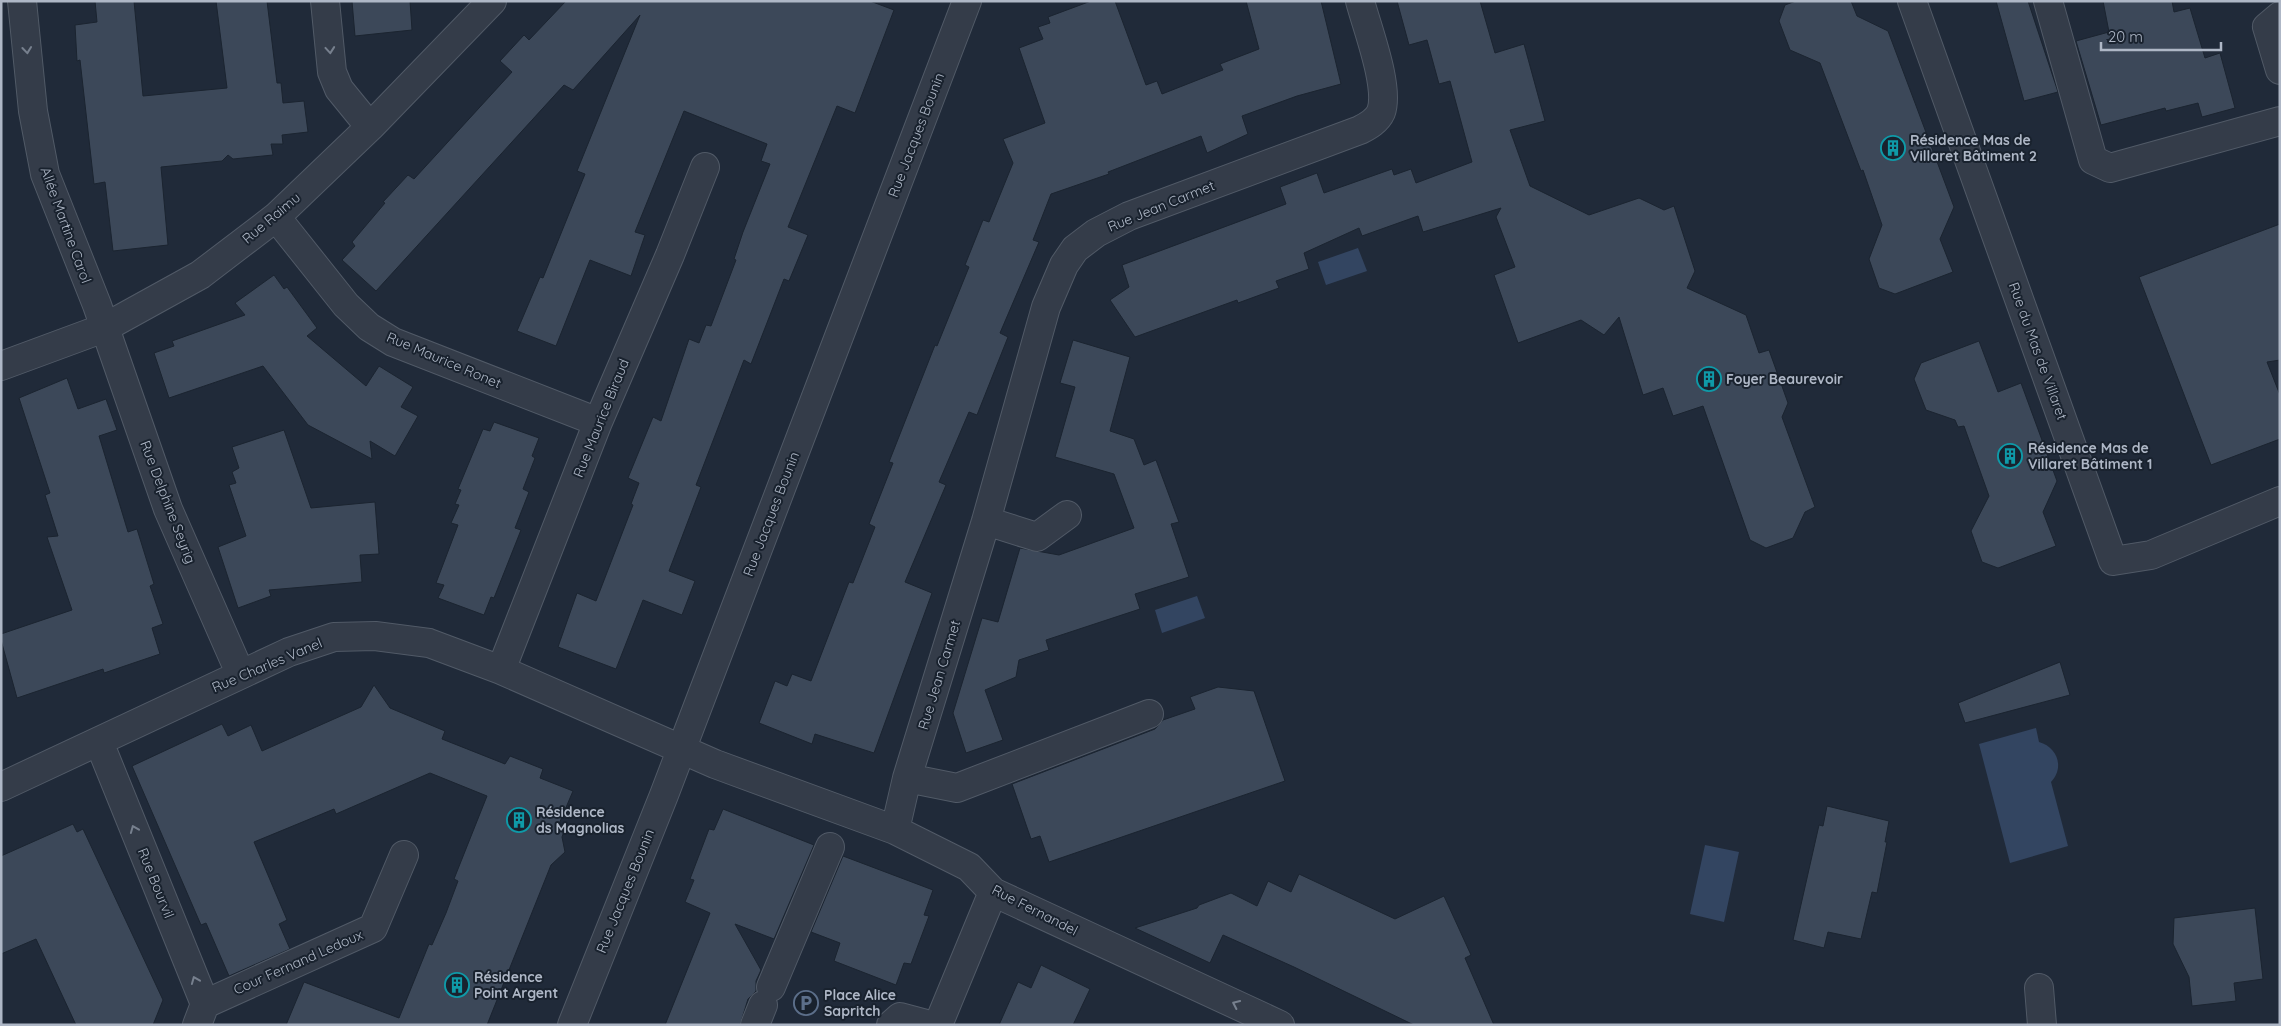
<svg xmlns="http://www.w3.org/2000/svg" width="2281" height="1026" viewBox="0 0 2281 1026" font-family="Quicksand,sans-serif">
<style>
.water{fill:#334561}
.building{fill:#3c4859;stroke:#1b2430}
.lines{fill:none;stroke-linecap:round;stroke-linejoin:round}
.minor-casing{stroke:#515a67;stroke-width:30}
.minor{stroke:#343c49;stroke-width:28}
.oneway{stroke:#77808e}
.labels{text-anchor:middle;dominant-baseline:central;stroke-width:4;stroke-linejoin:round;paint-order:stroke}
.street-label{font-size:14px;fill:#aeb7c6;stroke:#19222e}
.poi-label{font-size:14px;font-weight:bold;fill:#aeb7c6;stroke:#19222e;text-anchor:start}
</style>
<rect width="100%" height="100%" fill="#202a39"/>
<path class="water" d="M 1358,248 L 1367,271 L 1326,285 L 1318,262 Z
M 1197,596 L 1205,618 L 1162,633 L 1155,610 Z
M 2036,728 L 2039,742 C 2057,747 2065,767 2051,782 L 2068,846 L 2010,863 L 1979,744 Z
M 1705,845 L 1739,852 L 1724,922 L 1690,914 Z"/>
<path class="building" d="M 95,1 L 134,1 L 143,96 L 227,88 L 216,1 L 267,1 L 277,83 L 281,83 L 283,103 L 304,101 L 308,132 L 282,135 L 283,144 L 271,144 L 273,155 L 233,159 L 228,155 L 222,161 L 161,167 L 168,245 L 113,251 L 105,182 L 94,184 L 80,60 L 77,61 L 75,25 L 97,22 Z
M 352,1 L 410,1 L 412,30 L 355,36 Z
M 566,1 L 870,1 L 894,10 L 855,113 L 837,106 L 788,227 L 808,235 L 789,281 L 784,279 L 751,364 L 744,360 L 696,485 L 701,487 L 669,571 L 695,581 L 682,615 L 643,600 L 616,669 L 558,647 L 577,593 L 596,601 L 633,505 L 631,504 L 639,483 L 628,478 L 653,417 L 661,421 L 689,339 L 699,343 L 706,325 L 711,326 L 736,260 L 734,259 L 743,232 L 770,164 L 761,161 L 767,144 L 684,111 L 635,232 L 645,235 L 631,276 L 590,260 L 556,346 L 517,331 L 540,277 L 543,278 L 585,174 L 577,171 L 640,15 L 573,90 L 564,85 L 376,291 L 342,260 L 355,246 L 352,242 L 385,203 L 383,202 L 408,175 L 414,179 L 512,72 L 500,61 L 524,35 L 529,40 Z
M 1091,1 L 1115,1 L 1146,85 L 1157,81 L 1162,94 L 1223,70 L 1220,64 L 1259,49 L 1246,1 L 1321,1 L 1341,84 L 1297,96 L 1242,116 L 1248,134 L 1207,153 L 1201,136 L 1108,172 L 1109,174 L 1051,194 L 1033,240 L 1039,242 L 1000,333 L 1008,337 L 977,415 L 969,412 L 939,482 L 946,485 L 905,582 L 932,593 L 874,753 L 815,734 L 812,744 L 759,723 L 775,681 L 787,686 L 792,674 L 811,681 L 849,582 L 853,583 L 875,527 L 869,524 L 893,463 L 889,462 L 935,345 L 937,346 L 969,267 L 965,265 L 983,220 L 989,222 L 1013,163 L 1003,139 L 1045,123 L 1019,48 L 1043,39 L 1038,27 L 1050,23 L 1048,17 Z
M 1397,1 L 1480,1 L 1495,53 L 1524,44 L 1545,121 L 1510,130 L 1530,186 L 1589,215 L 1639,198 L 1664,210 L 1674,206 L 1695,271 L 1687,288 L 1746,315 L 1759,353 L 1769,350 L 1788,403 L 1782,417 L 1815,507 L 1805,512 L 1793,538 L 1766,548 L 1750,540 L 1703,406 L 1673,416 L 1663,388 L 1643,395 L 1619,317 L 1604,335 L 1581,320 L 1518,343 L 1494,275 L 1515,267 L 1496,217 L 1501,208 L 1423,232 L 1418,216 L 1362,236 L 1359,228 L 1304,253 L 1309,269 L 1276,281 L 1279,288 L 1238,303 L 1237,300 L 1135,337 L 1110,300 L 1129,287 L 1122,265 L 1286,204 L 1280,187 L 1317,173 L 1324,193 L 1392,169 L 1394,175 L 1411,169 L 1416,183 L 1472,162 L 1450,81 L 1439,84 L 1427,40 L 1409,45 Z
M 1796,1 L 1851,1 L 1857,16 L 1888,31 L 1954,207 L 1940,239 L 1953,272 L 1895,294 L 1879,288 L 1869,259 L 1882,225 L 1863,170 L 1861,171 L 1820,63 L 1790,50 L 1779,21 L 1785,5 Z
M 1996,1 L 2028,1 L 2058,92 L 2024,101 Z
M 2103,1 L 2172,1 L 2174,12 L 2190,8 L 2205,58 L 2220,53 L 2235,108 L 2202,117 L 2198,103 L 2166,111 L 2165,108 L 2101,125 L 2076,41 L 2109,32 Z
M 2280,224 L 2280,360 L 2267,362 L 2280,395 L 2280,439 L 2211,465 L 2139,277 Z
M 274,275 L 284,289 L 287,287 L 317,328 L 307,336 L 366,386 L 379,366 L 413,387 L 401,407 L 418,416 L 395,456 L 370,441 L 372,459 L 308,425 L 263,366 L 169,398 L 154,353 L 174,346 L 172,341 L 245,315 L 235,303 Z
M 1073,340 L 1130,357 L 1110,431 L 1134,439 L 1144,465 L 1156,460 L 1179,522 L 1171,524 L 1189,577 L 1135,594 L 1140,609 L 1046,640 L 1049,650 L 1019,660 L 1016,677 L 985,690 L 1003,740 L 966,753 L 953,713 L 982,618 L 998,622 L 1020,548 L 1059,555 L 1134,528 L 1114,474 L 1055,457 L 1075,387 L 1060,383 Z
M 1979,341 L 1998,392 L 2021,383 L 2057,481 L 2043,512 L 2056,546 L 1998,568 L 1982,562 L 1971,531 L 1989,496 L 1964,426 L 1958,427 L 1955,420 L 1926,410 L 1914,379 L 1921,363 Z
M 67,378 L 78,409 L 106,399 L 117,430 L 99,436 L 128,532 L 137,529 L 154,584 L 150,586 L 163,624 L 152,628 L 160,654 L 104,673 L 103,669 L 17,698 L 1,640 L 1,634 L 72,610 L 47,537 L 58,536 L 45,495 L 50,493 L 19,398 Z
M 494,422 L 539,438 L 532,456 L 535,458 L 523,489 L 529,492 L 515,528 L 521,530 L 494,598 L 491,597 L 484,615 L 438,598 L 444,585 L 436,583 L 458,525 L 451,523 L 459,505 L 455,504 L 461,490 L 458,489 L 483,429 L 490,431 Z
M 284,430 L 311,508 L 375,502 L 379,554 L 360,555 L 362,582 L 269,590 L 271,596 L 238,608 L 218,547 L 246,536 L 229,485 L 236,483 L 232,472 L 239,468 L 232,447 Z
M 2060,662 L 2070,695 L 1965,723 L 1958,703 Z
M 374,685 L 390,708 L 445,731 L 442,739 L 505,764 L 510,756 L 543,769 L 540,778 L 573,791 L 559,824 L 566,826 L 562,837 L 565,852 L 551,865 L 487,1025 L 286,1025 L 304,982 L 399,1018 L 429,944 L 432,945 L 446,913 L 458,881 L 454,879 L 487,796 L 430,773 L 336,814 L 334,809 L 254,842 L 287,920 L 279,924 L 290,949 L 229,976 L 206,923 L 201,925 L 132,766 L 222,724 L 228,736 L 251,725 L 262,751 L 361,707 Z
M 1218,687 L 1254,691 L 1285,781 L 1049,862 L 1040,836 L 1031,839 L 1012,784 L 1155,729 L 1163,720 L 1195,709 L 1190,697 Z
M 1827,806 L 1889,821 L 1885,842 L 1887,842 L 1877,893 L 1872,892 L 1861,939 L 1828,932 L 1824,948 L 1793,940 L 1819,825 L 1823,826 Z
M 723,809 L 814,845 L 774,939 L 735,924 L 761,970 L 756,981 L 756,991 L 748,999 L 740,1025 L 665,1025 L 710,913 L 685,902 L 694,880 L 690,879 L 709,829 L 714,830 Z
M 73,824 L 77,832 L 83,829 L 163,1000 L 153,1025 L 76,1025 L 36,939 L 1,954 L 1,856 Z
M 843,856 L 933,890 L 924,915 L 929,916 L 911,964 L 904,963 L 896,985 L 834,961 L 840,943 L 811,932 Z
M 1299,874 L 1395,919 L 1444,896 L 1471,955 L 1465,958 L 1494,1025 L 1414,1025 L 1294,967 L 1223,935 L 1210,963 L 1135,928 L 1197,908 L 1199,905 L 1231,893 L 1257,906 L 1268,881 L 1291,892 Z
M 2255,908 L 2263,979 L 2234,983 L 2236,1001 L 2192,1006 L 2189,977 L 2173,944 L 2174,918 Z
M 1041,965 L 1090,989 L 1073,1025 L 999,1025 L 1018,982 L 1031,988 Z"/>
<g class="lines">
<defs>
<path id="minor" d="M 22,1 L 33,111 L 45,174 L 97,305 L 168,509 L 240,673
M 325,1 L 332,72 L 339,89 L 370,127
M 1912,1 L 2113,561 L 2151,555 L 2280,501
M 2048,1 L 2093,160 L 2110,168 L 2280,121
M 2280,16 L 2267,27 L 2280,70
M 276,217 L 346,305 L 369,327 L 393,342 L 598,422
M 1,366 L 104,328 L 200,275 L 276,217 L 370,127 L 492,1
M 986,521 L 1037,537 L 1067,515
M 501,670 L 598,422 L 670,255 L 705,167
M 99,742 L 205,1004 L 197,1025
M 907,778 L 957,788 L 1149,714
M 1,787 L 289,652 L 334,637 L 375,636 L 429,643 L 501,670 L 715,764 L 895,830 L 969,867 L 993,892 L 1280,1025
M 895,830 L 907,778 L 986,521 L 1046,307 L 1064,265 L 1075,249 L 1096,233 L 1129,216 L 1360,130 C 1368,126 1377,121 1381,112 C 1390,87 1367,28 1360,1
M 771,987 L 830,847
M 2039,988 L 2042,1025
M 205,1004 L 373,928 L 404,855
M 572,1025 L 664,795 L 967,1
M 755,1025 L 763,1005
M 891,1025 L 900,1017 L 930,1025
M 938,1025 L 993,892"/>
</defs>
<use href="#minor" class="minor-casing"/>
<use href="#minor" class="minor"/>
</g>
<defs><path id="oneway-chevron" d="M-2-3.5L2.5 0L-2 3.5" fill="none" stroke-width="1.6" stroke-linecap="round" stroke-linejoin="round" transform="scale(1.25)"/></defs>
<g class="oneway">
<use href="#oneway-chevron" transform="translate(27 50) rotate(84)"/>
<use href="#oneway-chevron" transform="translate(330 50) rotate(85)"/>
<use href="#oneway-chevron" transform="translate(134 829) rotate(-112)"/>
<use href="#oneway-chevron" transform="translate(195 980) rotate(-112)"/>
<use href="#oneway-chevron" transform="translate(1236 1004) rotate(-155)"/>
</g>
<defs>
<symbol id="building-ring" viewBox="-11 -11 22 22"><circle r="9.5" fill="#19222e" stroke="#0f9aa8" stroke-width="1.5"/><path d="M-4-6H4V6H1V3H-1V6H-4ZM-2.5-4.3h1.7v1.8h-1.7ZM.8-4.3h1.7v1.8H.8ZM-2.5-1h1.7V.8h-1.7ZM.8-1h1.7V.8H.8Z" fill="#0f9aa8"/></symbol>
<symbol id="parking-ring" viewBox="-11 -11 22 22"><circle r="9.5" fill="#19222e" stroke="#5c6f8a" stroke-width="1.5"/><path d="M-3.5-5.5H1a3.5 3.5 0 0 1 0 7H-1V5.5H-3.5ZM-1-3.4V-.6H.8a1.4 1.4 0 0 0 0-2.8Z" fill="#5c6f8a"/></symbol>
</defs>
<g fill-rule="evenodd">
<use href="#building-ring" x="1879" y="134" width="28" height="28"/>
<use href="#building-ring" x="1695" y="365" width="28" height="28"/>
<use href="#building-ring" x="1996" y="442" width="28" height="28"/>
<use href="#building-ring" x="505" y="806" width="28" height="28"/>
<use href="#building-ring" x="443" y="971" width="28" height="28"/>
<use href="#parking-ring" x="792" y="989" width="28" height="28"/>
</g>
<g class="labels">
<g class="street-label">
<text transform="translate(916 135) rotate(-69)">Rue Jacques Bounin</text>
<text transform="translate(1161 206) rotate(-22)">Rue Jean Carmet</text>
<text transform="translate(271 218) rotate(-40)">Rue Raimu</text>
<text transform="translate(66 225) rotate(70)">Allée Martine Carol</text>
<text transform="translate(2038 351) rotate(70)">Rue du Mas de Villaret</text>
<text transform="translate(444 360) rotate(23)">Rue Maurice Ronet</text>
<text transform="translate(601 418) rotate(-68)">Rue Maurice Biraud</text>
<text transform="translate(168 502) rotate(69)">Rue Delphine Seyrig</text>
<text transform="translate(771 514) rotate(-69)">Rue Jacques Bounin</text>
<text transform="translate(267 665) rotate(-23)">Rue Charles Vanel</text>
<text transform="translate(939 675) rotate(-73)">Rue Jean Carmet</text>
<text transform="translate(156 883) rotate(68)">Rue Bourvil</text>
<text transform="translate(625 891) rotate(-68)">Rue Jacques Bounin</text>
<text transform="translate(1035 910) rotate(27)">Rue Fernandel</text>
<text transform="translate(298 962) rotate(-24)">Cour Fernand Ledoux</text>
</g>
<g class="poi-label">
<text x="1910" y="140">Résidence Mas de<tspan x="1910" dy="16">Villaret Bâtiment 2</tspan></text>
<text x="1726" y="379">Foyer Beaurevoir</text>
<text x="2028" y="448">Résidence Mas de<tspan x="2028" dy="16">Villaret Bâtiment 1</tspan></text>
<text x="536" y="812">Résidence<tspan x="536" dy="16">ds Magnolias</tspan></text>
<text x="474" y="977">Résidence<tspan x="474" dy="16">Point Argent</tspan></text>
<text x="824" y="995">Place Alice<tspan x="824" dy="16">Sapritch</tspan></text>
</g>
</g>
<rect width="2281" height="1026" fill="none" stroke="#aeb7c6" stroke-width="5"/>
<path d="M2101 42v8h120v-8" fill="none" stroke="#aeb7c6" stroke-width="2.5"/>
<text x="2108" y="42" font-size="15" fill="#aeb7c6" stroke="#19222e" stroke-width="4" paint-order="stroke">20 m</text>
</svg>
